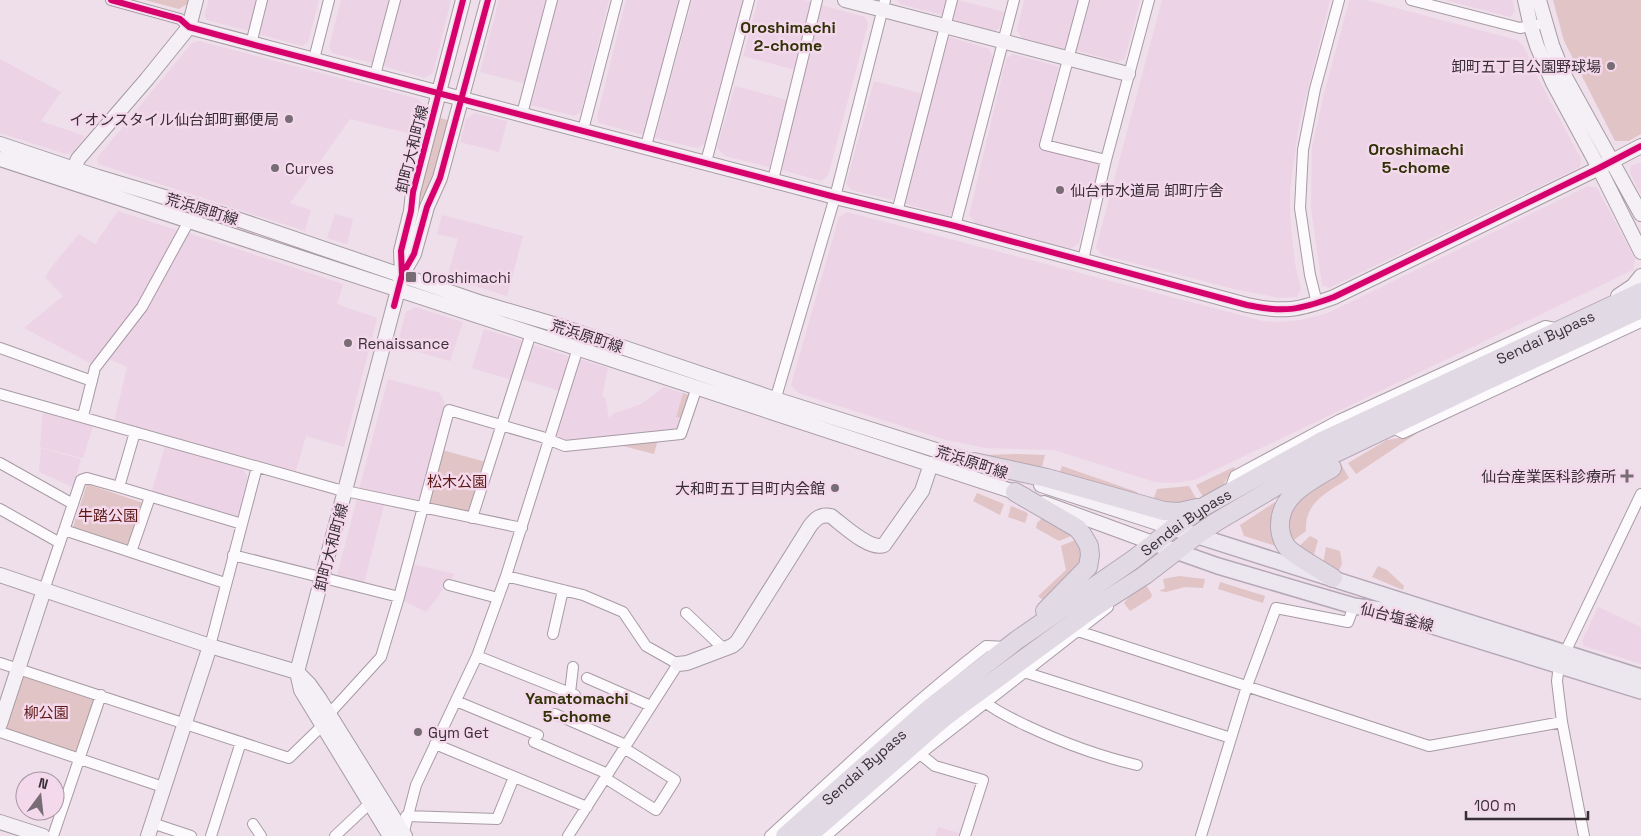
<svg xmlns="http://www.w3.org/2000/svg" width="1641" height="836" viewBox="0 0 1641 836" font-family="'Space Grotesk','Noto Sans JP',sans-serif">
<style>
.built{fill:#ecd3e6}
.green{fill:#e1c4c5}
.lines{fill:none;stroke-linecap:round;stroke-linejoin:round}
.street-casing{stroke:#a79ba4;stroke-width:12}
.secondary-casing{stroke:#a79ba4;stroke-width:16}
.primary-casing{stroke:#b4a7b6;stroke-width:18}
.highway-casing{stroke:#b4a7b6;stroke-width:20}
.street{stroke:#fcfafc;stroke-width:10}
.secondary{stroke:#f4f0f5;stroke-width:14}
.primary{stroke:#ece7ee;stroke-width:15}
.highway{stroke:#e1dae5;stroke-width:18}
.cycleway-casing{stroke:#f4d9ed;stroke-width:9}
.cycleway{stroke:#d6006c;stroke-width:6}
.poi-dot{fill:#786d75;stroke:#f4d9ed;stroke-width:2}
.labels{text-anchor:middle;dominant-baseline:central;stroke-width:5;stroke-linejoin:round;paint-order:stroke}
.poi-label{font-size:15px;fill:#392f36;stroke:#f4d9ed;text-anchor:start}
.street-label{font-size:15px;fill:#392f36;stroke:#f4d9ed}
.park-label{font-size:15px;fill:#5d1812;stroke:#f4d9ed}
.neighbourhood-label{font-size:16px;font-weight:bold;fill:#323207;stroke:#f4d9ed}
</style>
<rect width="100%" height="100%" fill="#eedfea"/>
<path class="built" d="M 209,0 L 256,0 L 249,31 L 207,20 L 204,15 Z
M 266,0 L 319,0 L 308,42 L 302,46 L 258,34 Z
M 341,0 L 389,0 L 372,63 L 332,53 L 329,47 Z
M 399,0 L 451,0 L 433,73 L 425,78 L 382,66 Z
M 499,0 L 548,0 L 527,84 L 480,72 Z
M 558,0 L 609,0 L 581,112 L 574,116 L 531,105 Z
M 626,0 L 680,0 L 644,135 L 599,123 L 597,117 Z
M 692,0 L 744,0 L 705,143 L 697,148 L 655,138 Z
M 758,0 L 803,0 L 812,2 L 795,70 L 743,56 Z
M 897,0 L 947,0 L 943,15 L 900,4 Z
M 958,0 L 1004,12 L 1000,27 L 995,31 L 953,20 Z
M 1024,0 L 1078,0 L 1065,49 L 1022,38 L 1017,30 Z
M 1088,0 L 1140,0 L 1125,58 L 1118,62 L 1075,50 Z
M 1162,0 L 1330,0 L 1299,125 L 1290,190 L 1290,216 L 1295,264 L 1301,289 L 1297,297 L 1280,298 L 1234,289 L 1102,255 L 1096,248 Z
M 1351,0 L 1366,0 L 1517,40 L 1524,47 L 1538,78 L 1581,159 L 1580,167 L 1329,288 L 1322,285 L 1311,208 L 1312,146 L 1324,94 L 1349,1 Z
M 1445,0 L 1512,0 L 1515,11 L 1510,17 Z
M 821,5 L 865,17 L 868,24 L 828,176 L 821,181 L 779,169 Z
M 946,36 L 989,49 L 993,57 L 954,212 L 948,216 L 903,203 Z
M 199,41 L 419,99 L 423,106 L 416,135 L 350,119 L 290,203 L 311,210 L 305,231 L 98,164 L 97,158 L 192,43 Z
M 1013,54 L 1059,67 L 1039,146 L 1101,162 L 1079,243 L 1070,249 L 975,224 L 969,215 L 1006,59 Z
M 0,59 L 61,92 L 41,121 L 85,136 L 73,152 L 66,154 L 0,133 Z
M 874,81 L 924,94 L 893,200 L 851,190 L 846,184 Z
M 735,86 L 787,100 L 769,167 L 725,156 L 717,147 Z
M 475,113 L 507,121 L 499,152 L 460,142 L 466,119 Z
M 1641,162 L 1641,195 L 1630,173 L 1631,166 Z
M 1588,186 L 1597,188 L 1635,259 L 1633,270 L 1194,480 L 1174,483 L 1155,482 L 1054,450 L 986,448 L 946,440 L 798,393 L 791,385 L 839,217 L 847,212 L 1263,321 L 1279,322 L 1301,320 L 1328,313 Z
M 118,211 L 179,231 L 146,293 L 92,364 L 24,328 L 63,296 L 45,277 L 54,264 L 79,234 L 95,244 Z
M 335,214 L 353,219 L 347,244 L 327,238 Z
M 442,215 L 523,236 L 507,296 L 447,277 L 458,239 L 437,234 Z
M 186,232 L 343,284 L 337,304 L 377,318 L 344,447 L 306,436 L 296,471 L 114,422 L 127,367 L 107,358 Z
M 415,307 L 463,322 L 450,361 L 397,346 L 406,312 Z
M 484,329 L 523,341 L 512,380 L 472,368 Z
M 531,344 L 571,357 L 560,391 L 521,379 Z
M 579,359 L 608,368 L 602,397 L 605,397 L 609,418 L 613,414 L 641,404 L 664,387 L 683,393 L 676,416 L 682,418 L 680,427 L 672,432 L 565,442 L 557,439 L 553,432 Z
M 388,379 L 440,393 L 445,403 L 420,499 L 414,503 L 359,489 Z
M 43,412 L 93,426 L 83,458 L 40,447 Z
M 165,446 L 243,469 L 248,478 L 238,515 L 234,518 L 151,494 Z
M 41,448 L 81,459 L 73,487 L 39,472 Z
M 357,499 L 384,505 L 364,583 L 337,575 Z
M 411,564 L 455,574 L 426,612 L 402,600 Z
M 1598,607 L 1641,627 L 1641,664 L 1584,646 L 1582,641 Z
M 938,827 L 959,833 L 958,836 L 935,836 Z"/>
<path class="green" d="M 145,0 L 188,0 L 187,4 L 179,9 Z
M 1553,0 L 1641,0 L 1641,134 L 1629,141 L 1615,141 L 1564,41 Z
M 437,117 L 451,121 L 433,180 L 419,203 L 416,202 Z
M 683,393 L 689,395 L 682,418 L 676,417 Z
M 1415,431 L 1416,434 L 1356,474 L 1348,463 L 1387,440 L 1404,437 Z
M 658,439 L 654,454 L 623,446 L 624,443 Z
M 442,450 L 486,462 L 472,510 L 467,514 L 430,505 L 429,501 Z
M 1017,454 L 1045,455 L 1042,467 L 1038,470 L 986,458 L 986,455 Z
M 1062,466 L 1137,492 L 1135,500 L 1059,475 Z
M 1342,466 L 1349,478 C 1328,492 1304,502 1306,531 L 1290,543 L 1286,537 L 1288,509 L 1304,491 Z
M 1234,467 L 1236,471 L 1230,474 L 1221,488 L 1203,497 L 1196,485 Z
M 87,484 L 143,503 L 129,545 L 73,527 Z
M 1189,486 L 1197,500 L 1178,504 L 1153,501 L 1157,489 Z
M 977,493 L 1004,504 L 1000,515 L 973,501 Z
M 1275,502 L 1279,506 L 1276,546 L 1244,536 L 1240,525 Z
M 1011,506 L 1026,512 L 1028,514 L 1025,523 L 1008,517 Z
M 1042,518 L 1076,534 L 1059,541 L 1036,528 L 1037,523 Z
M 1310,536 L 1318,540 L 1313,558 L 1296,549 Z
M 1080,538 L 1085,560 L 1044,601 L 1038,596 L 1066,570 L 1061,546 Z
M 1326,547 L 1340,551 L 1342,564 L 1339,570 L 1323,564 Z
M 1378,566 L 1387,570 L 1404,586 L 1403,590 L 1372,577 Z
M 1179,576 L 1205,579 L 1203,588 L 1185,587 L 1166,592 L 1159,591 L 1165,588 L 1163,579 Z
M 1220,582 L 1265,596 L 1263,603 L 1218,589 Z
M 1145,583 L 1152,595 L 1151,598 L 1130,611 L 1124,603 L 1134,591 Z
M 23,673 L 93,696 L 96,700 L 79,750 L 74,753 L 6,732 L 2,727 Z"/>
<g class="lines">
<defs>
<path id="street" d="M 111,0 L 180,19 L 189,27
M 1084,0 L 1045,145 L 1106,160
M 1411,0 L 1520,28 L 1537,25
M 251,44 L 262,0
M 314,59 L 329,0
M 375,75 L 395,0
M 522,114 L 552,0
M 583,130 L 617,0
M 646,146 L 685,0
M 706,162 L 749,0
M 773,180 L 817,0
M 897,212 L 952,0
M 955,226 L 1014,0
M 1083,260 L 1106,160 L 1149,0
M 1317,303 L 1310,275 L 1300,208 L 1303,150 L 1315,89 L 1339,0
M 0,348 L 92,381
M 0,394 L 336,489 L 522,528
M 774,404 L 835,197 L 885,0
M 83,416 L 95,368 L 142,307 L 189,221
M 1391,427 L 1403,433 L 1641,322
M 0,463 L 73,504
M 119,487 L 135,432
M 1229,492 L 1235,476 L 1339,420 L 1545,326 L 1560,329
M 0,509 L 60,543
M 472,518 L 531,333
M 64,530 L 225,583
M 131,552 L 150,497
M 233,555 L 399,597
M 506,576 L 583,595 L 623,612 L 646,646 L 678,664 L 568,836
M 449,585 L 498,598
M 44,590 L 81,480 L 87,478 L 119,487 L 242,524
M 686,613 L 724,649
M 1078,631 L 1429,746 L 1562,722
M 553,634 L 563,590
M 210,646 L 257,467
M 477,656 L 575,695
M 0,663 L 289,758 L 323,725
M 1024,672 L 1231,738
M 587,678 L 651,706
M 570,693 L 573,667
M 456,701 L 538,735
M 985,702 C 997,712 1011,718 1025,725 C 1061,742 1098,756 1137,765
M 329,714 L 381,657 L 399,597 L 449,410 L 542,437 L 565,446 L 681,434 L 697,387
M 555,714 L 626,745
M 0,732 L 163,787
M 534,742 L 608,774
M 435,744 L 587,807
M 920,754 L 935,766 L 983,780 L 965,836
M 605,778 L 656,810 L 675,780 L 624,748
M 406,816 L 497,819 L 514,777
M 152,823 L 191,836
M 253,824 L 261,836
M 403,835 L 416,785 L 477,656 L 506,576 L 578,348
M 53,836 L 101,695
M 211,836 L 241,742
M 335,836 L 369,804
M 770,836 C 841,771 910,705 986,646 L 1007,647
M 826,836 L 920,754 L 1108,607
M 1201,836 L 1247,686 L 1276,608 L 1348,622 L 1354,606
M 1584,836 L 1562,722 L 1557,681 L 1559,665 L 1641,494"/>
<path id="secondary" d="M 845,0 L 1128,74
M 1525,0 L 1531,27 L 1537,46 L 1553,83 L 1599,168 L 1641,252
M 1539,0 L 1552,45 L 1564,75 L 1641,214
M 189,27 L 835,197 L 955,226 L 1247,305 C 1284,313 1299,310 1334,297 L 1599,168 L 1641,146
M 0,144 L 98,177 L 234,218 L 482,303 L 560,326 L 775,399 L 983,465
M 0,159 L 1024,495
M 71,176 L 78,159 L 147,79 L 189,27 L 196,0
M 402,275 L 414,254 L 427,207 L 440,178 L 488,0
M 1618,296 L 1633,286 L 1641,276
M 1041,485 L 1173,528
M 1044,503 L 1153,543
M 0,575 L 210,646 L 297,672 L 309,684 L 319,698 L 405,836
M 678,664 L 687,663 L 732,646 L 737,642 L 810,526 C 816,518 821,514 831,516 C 843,525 870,551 884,545 L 922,491 L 931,464
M 0,724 L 44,590
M 0,822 L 43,836
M 148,836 L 210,646
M 390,836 L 301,690 L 297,672 L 398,290 L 402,275 L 401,251 L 411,211 L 413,192 L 463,0"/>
<path id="primary" d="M 1173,528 L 1641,677
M 1153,543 L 1218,566 L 1354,606 L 1381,610 L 1641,691"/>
<g id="highway">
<path d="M 974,462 L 1047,478 L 1164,511 L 1179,512 L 1197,508"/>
<path d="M 1332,468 C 1309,482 1278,496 1280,528 C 1281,537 1283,545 1291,551 C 1304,561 1319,569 1333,578"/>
<path d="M 1015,492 L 1077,528 L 1082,534 L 1089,546 L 1090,555 L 1088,567 L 1045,611"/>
<path id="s1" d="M 785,836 L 931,707 L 1017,640 L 1134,559 L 1173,528 L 1205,506 L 1320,442 L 1641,292"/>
<path d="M 808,836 L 946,716 L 1092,609 L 1145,575 L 1197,535 L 1216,522 L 1321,460 L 1482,383 L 1641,309"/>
</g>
</defs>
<use href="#street" class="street-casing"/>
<use href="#secondary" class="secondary-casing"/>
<use href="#primary" class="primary-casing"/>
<use href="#highway" class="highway-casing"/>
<use href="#street" class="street"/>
<use href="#secondary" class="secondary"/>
<use href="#primary" class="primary"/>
<use href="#highway" class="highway"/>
<defs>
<path id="cycleway" d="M 111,0 L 180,19 L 189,27 L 251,44 L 835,197 L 955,226 L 1247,305 C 1284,313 1299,310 1334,297 L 1599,168 L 1641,146
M 402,275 L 414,254 L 427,207 L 440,178 L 488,0
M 394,306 L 402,275 L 401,251 L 411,211 L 413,192 L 463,0"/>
</defs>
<use href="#cycleway" class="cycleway-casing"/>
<use href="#cycleway" class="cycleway"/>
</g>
<g class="poi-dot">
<circle cx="1611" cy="66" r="5"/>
<circle cx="289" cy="119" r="5"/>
<circle cx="275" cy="168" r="5"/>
<circle cx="1060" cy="190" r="5"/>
<rect x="405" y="271" width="12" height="12" rx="2.5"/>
<circle cx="348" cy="343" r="5"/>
<path d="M1624.5 468.5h5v5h5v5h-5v5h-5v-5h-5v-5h5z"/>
<circle cx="835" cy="488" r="5"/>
<circle cx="418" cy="732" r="5"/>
</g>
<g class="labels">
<g class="poi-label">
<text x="1601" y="66" text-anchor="end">卸町五丁目公園野球場</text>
<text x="279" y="119" text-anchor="end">イオンスタイル仙台卸町郵便局</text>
<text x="285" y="168">Curves</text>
<text x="1070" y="190">仙台市水道局 卸町庁舎</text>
<text x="422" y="277">Oroshimachi</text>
<text x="358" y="343">Renaissance</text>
<text x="1616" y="476" text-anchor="end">仙台産業医科診療所</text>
<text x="825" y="488" text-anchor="end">大和町五丁目町内会館</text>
<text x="428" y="732">Gym Get</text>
</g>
<g class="street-label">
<text transform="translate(412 149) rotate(-76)">卸町大和町線</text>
<text transform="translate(202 209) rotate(17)">荒浜原町線</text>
<text transform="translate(587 336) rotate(18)">荒浜原町線</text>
<text stroke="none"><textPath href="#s1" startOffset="915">Sendai Bypass</textPath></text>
<text transform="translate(972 462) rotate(18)">荒浜原町線</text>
<text stroke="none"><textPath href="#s1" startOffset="510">Sendai Bypass</textPath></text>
<text transform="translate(331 547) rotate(-75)">卸町大和町線</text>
<text transform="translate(1397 617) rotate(14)">仙台塩釜線</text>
<text stroke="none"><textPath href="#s1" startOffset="105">Sendai Bypass</textPath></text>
</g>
<g class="park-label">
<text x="457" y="481">松木公園</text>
<text x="108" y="515">牛踏公園</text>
<text x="46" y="712">柳公園</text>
</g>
<g class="neighbourhood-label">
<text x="788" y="27">Oroshimachi<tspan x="788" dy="18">2-chome</tspan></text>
<text x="1416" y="149">Oroshimachi<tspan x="1416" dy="18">5-chome</tspan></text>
<text x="577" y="698">Yamatomachi<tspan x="577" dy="18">5-chome</tspan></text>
</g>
</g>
<g transform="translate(40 796) rotate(15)"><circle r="24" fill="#f4d9ed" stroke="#a995a4"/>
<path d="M0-4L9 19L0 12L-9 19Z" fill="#786d75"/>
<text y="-8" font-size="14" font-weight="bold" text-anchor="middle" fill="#392f36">N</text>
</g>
<path d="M1466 811v8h122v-8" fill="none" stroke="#392f36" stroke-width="2.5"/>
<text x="1474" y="811" font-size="15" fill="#392f36" stroke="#f4d9ed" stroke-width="4" paint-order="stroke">100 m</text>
</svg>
